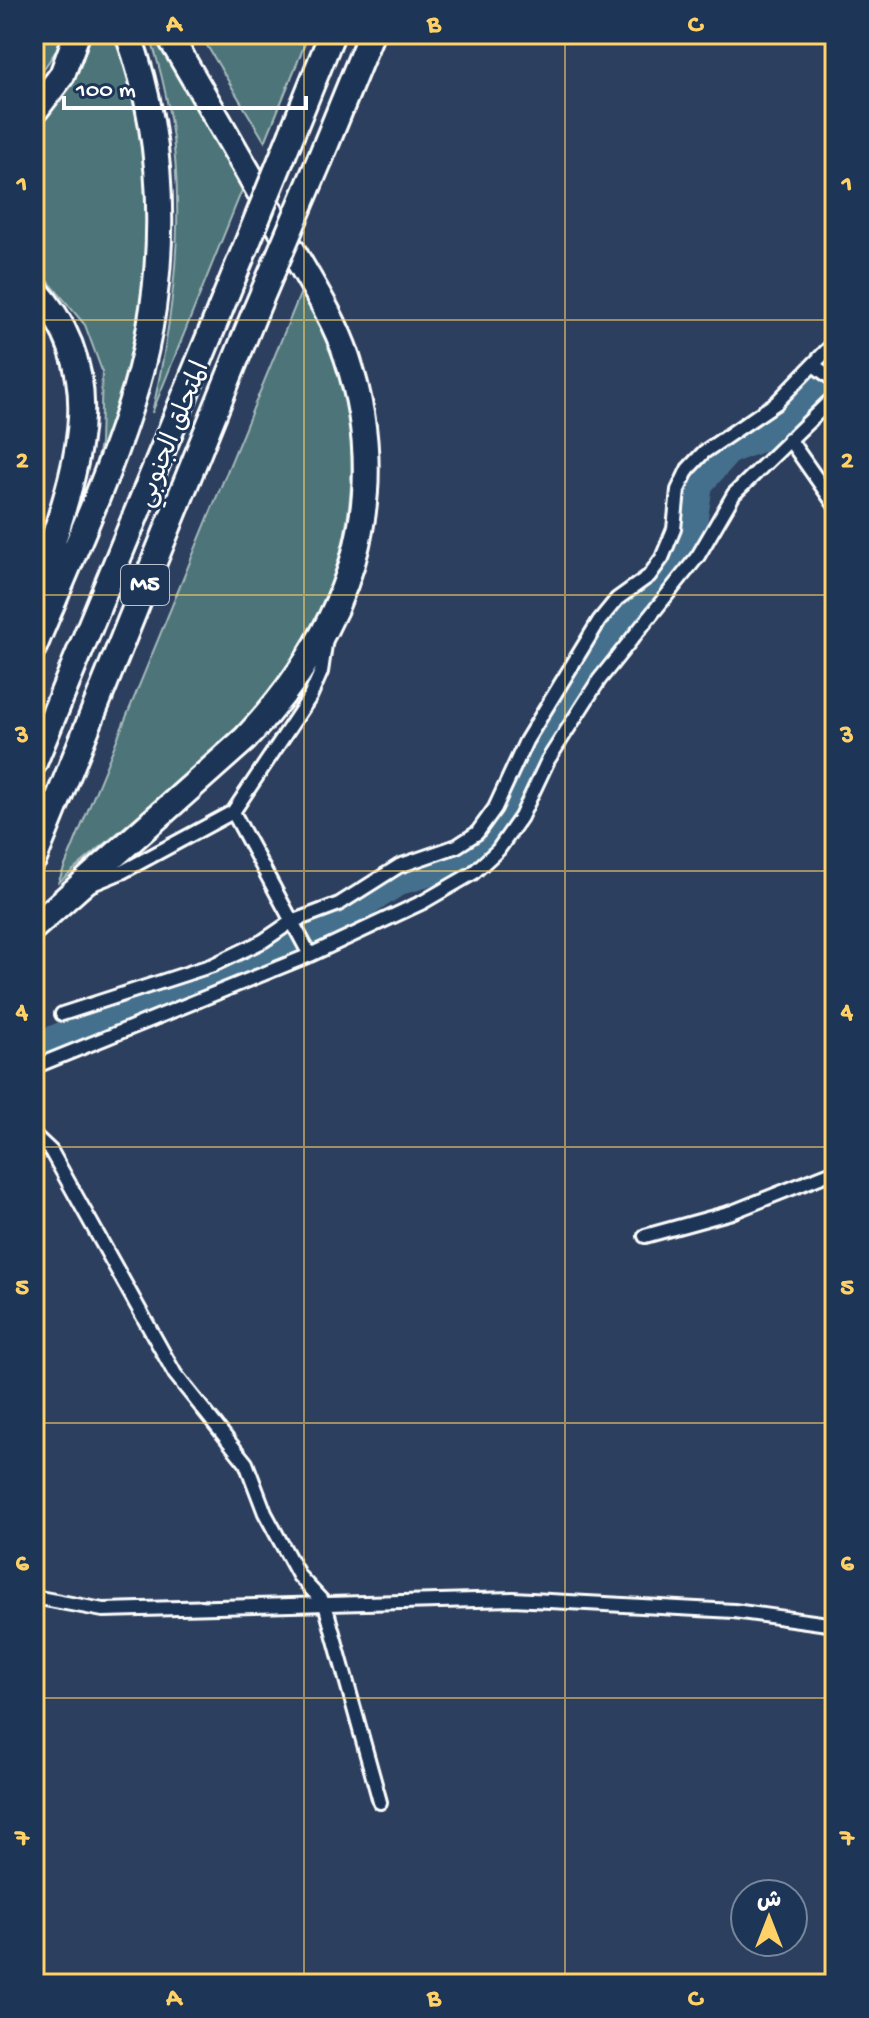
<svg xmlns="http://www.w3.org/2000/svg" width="869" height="2018" viewBox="0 0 869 2018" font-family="'Gochi Hand','Playpen Sans Arabic',sans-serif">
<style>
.green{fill:#4d7579;stroke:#a6babc;stroke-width:2}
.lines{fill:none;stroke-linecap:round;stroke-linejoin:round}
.river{stroke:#45708d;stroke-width:28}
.street-casing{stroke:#fff;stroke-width:18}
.highway-casing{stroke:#fff;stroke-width:30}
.street{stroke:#1d3557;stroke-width:12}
.highway{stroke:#1d3557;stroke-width:24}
.highway-bridge-casing{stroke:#fff;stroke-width:30;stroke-linecap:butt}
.highway-bridge{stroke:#1d3557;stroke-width:24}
.grid{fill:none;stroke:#ffd166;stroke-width:2;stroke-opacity:0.55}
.labels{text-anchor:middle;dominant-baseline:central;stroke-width:6;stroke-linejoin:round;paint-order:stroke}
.shield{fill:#1d3557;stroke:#bbc2cd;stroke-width:2}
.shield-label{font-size:24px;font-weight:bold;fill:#fff}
.street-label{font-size:26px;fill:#fff;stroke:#1d3557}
.neatline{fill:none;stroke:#ffd166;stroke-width:3}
.grid-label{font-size:26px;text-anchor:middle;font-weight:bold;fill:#ffd166}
</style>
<rect width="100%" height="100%" fill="#2d3f5e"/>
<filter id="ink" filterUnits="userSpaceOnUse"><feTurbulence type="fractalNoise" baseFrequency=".0125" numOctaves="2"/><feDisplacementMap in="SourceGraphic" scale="16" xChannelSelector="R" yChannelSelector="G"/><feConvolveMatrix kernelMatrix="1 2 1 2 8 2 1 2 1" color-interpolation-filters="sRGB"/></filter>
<g filter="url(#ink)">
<path class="green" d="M 34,34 L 63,34 L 60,45 L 34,83 Z
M 90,34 L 114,34 C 149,121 155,217 144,309 C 143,325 143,342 139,358 C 124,408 104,458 86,507 L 100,444 L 102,371 L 85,325 L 34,264 L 34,128 C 62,103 84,71 90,34 Z
M 149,34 L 158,34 L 246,180 L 152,413 C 180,289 192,157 149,34 Z
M 200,34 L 309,34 L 265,142 Z
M 305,282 C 315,306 328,330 335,355 C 372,473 346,603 267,697 C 253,714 234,729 219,744 C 167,793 112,837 58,883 Z"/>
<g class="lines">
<path class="river" d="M 34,1047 L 164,996 L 212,984 L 351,913 L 399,881 L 437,870 L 482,847 L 512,805 L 529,759 L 550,723 L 584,679 L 617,621 L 654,594 L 676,568 L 692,530 L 699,484 L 729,450 L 771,434 L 835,360"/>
<defs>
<path id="street" d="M 815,366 L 835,381
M 789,439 L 835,505
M 233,812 L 310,955
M 90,885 L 122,872 L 233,812 L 310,697 L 321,672 L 326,638
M 62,1014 L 213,965 L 263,941 L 291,922 L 339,904 L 399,866 L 457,846 L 477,833 L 495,808 L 526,741 L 599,621 L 617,599 L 649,576 L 662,558 L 674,529 L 678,490 L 688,469 L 704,452 L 776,403 L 835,342
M 34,1067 L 310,955 L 423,902 L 473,873 L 498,850 L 521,817 L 548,760 L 599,680 L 698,556 L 734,494 L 835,396
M 34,1135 L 51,1151 L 175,1374 L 246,1463 L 265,1513 L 299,1576 L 325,1604 L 380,1802
M 645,1236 L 732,1212 L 835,1171
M 34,1597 L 103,1610 L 513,1599 L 734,1611 L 835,1625"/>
<path id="highway" d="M 34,112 L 62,75 L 77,34
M 292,133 L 332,34
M 320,159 L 371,34
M 34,288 C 124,387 63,495 34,604
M 34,647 C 66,569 103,491 129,410 C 168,292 171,152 128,34
M 34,763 L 220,310
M 34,859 L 255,312
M 34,927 L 245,739 C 347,631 395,503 347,357 C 333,315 307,277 286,239 C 247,170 208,102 168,34"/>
</defs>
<use href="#street" class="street-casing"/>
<use href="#highway" class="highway-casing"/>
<use href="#street" class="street"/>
<use href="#highway" class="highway"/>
<defs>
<path id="highway-bridge" d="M 220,310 L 292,133
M 255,312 L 320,159"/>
</defs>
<use href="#highway-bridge" class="highway-bridge-casing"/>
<use href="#highway-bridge" class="highway-bridge"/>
</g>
</g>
<path class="grid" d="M 304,34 L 304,1984M 565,34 L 565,1984M 34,320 L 835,320M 34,595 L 835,595M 34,871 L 835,871M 34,1147 L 835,1147M 34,1423 L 835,1423M 34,1698 L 835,1698"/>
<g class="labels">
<rect class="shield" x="121" y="565" width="48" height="40" rx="6"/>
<g class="shield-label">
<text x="145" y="585">M5</text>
</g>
<g class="street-label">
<text transform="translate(175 435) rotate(-68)">المتحلق الجنوبي</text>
</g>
</g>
<rect width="869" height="2018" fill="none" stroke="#1d3557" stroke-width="88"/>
<g transform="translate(769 1918)"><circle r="38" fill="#1d3557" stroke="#77869a" stroke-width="2"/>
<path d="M0-6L14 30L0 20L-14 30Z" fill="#ffd166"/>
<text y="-12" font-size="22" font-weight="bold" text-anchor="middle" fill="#ffffff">ش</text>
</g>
<path d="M64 96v12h242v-12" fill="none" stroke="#ffffff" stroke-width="4"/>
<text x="76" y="96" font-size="24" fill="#ffffff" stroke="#1d3557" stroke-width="6" paint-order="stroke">100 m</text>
<rect x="44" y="44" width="781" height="1930" class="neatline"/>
<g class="grid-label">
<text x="174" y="31">A</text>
<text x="434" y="31">B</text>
<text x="695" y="31">C</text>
<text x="22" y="191">1</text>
<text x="847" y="191">1</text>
<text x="22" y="467">2</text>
<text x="847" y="467">2</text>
<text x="22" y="742">3</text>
<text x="847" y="742">3</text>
<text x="22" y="1018">4</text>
<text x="847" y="1018">4</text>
<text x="22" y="1294">5</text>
<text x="847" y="1294">5</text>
<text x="22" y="1570">6</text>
<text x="847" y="1570">6</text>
<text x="22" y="1845">7</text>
<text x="847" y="1845">7</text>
<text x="174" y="2005">A</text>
<text x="434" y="2005">B</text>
<text x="695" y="2005">C</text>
</g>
</svg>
